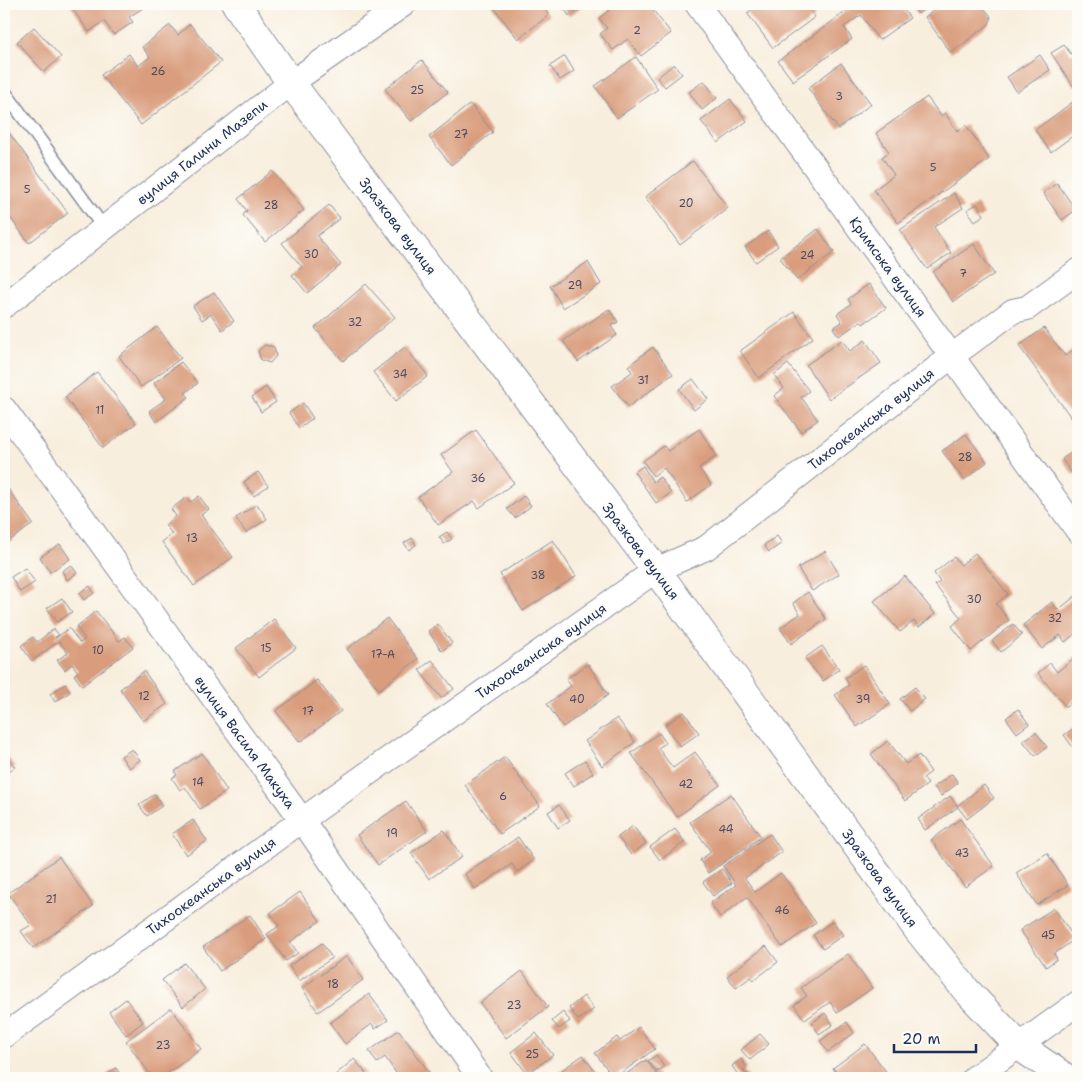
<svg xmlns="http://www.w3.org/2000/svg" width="1082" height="1082" viewBox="0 0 1082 1082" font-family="'Shantell Sans',sans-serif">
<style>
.building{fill:#d99c7b}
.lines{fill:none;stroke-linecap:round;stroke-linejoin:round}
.service-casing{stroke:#8a8e9e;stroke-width:15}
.minor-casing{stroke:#8a8e9e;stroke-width:26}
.tertiary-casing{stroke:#8a8e9e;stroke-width:30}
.service{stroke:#fff;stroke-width:12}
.minor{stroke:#fff;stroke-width:24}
.tertiary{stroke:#fff;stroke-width:28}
.labels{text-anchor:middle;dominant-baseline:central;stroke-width:5;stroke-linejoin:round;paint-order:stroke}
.number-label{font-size:11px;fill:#4a4a65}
.street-label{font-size:14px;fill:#1b2f5e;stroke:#fdfcf7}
</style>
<rect width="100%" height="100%" fill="#fdfcf7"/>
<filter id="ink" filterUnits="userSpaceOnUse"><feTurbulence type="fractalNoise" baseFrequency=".02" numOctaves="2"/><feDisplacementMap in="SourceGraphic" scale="10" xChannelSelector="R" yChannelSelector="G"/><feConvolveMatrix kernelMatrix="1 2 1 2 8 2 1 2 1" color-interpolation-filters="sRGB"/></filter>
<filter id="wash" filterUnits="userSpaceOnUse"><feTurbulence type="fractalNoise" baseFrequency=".0096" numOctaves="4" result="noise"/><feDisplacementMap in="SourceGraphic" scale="20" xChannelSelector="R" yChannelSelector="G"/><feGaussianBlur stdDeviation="1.12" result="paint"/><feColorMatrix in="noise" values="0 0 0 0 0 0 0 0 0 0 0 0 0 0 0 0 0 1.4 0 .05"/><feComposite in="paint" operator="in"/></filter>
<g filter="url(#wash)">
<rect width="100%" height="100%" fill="#f8eedd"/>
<g id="blocks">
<path class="building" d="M 69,4 L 149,4 L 129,17 L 133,22 L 114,35 L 104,21 L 89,32 Z
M 491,4 L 540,4 L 549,15 L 518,39 Z
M 561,4 L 582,4 L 583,6 L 569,16 Z
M 617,4 L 648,4 L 671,33 L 641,56 L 628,39 L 613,50 L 600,34 L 607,28 L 599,18 Z
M 760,4 L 806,4 L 815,17 L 773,48 L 747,13 Z
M 856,4 L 899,4 L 910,18 L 879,40 L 861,15 L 844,27 L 852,39 L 793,81 L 778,61 Z
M 910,4 L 931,4 L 918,14 Z
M 943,4 L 980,4 L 990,15 L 991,19 L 989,24 L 951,53 L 925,17 Z
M 190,24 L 221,62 L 141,125 L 101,75 L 129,54 L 138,66 L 150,57 L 142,47 L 170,25 L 178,35 Z
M 34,27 L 61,57 L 44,72 L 17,42 Z
M 1064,45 L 1071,54 L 1078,49 L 1078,84 L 1074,87 L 1051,53 Z
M 1040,55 L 1050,70 L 1017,92 L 1007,77 Z
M 565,56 L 574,71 L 560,80 L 550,66 Z
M 636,57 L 658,89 L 617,118 L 595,86 Z
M 422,60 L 448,92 L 411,121 L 385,89 Z
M 841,63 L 871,104 L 838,129 L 808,88 Z
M 674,64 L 682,74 L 665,87 L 657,78 Z
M 704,81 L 717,98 L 702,110 L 689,92 Z
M 927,97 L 941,116 L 945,113 L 957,131 L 966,125 L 989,159 L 898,223 L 874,190 L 894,175 L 882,157 L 889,152 L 876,133 Z
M 1078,98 L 1078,132 L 1051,152 L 1035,130 Z
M 730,99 L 747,121 L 718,143 L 701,121 Z
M 470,104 L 493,132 L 451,165 L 429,137 Z
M 4,126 L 68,213 L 29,243 L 4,209 Z
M 693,161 L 728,208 L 680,245 L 645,197 Z
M 272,171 L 304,210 L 265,242 L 243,215 L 247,211 L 238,199 Z
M 1057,183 L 1076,210 L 1062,220 L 1043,193 Z
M 954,193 L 963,208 L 934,227 L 951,253 L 927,269 L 900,230 Z
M 977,204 L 984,215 L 975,221 L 967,210 Z
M 329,205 L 340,218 L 317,236 L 341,265 L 307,293 L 292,275 L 302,267 L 282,243 Z
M 818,229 L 834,252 L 797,280 L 780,258 Z
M 768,231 L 778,246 L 756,262 L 745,247 Z
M 974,244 L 994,274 L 953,302 L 933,272 Z
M 588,262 L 601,284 L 563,308 L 550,286 Z
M 366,284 L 395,317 L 343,361 L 315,328 Z
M 869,284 L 886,308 L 863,324 L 861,321 L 839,336 L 833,328 L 842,322 L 837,314 L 851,304 L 848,299 Z
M 214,292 L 234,321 L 222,330 L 211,314 L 202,320 L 193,306 Z
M 609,309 L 618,322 L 611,326 L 617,335 L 578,362 L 563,341 Z
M 794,312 L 813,338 L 759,378 L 740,351 Z
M 157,327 L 181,358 L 141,387 L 119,356 Z
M 1044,328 L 1065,356 L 1078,346 L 1078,427 L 1019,346 Z
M 842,340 L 850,351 L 865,340 L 881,363 L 829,399 L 806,365 Z
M 265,345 L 274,347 L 276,356 L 270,363 L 261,360 L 258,351 Z
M 405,347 L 428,376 L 396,401 L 373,372 Z
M 653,347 L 673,374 L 628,407 L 612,386 L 632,372 L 628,366 Z
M 181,362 L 198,383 L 185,393 L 189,397 L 156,422 L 149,411 L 166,399 L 154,383 Z
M 788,364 L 809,391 L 801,397 L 818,420 L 801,432 L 774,396 L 784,388 L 774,375 Z
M 97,372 L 136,423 L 103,448 L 65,397 Z
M 693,379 L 708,399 L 694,410 L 679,389 Z
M 266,387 L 276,402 L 261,412 L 252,397 Z
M 303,403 L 313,418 L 299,428 L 289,413 Z
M 699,429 L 717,456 L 699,468 L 711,485 L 687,502 L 664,468 L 653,476 L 643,461 L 664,446 L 668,451 Z
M 476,430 L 514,483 L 479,508 L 474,501 L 438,525 L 418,497 L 453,472 L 441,455 Z
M 966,434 L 987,462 L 964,480 L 942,451 Z
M 1078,448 L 1078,472 L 1073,475 L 1062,459 Z
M 643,466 L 653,482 L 660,477 L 671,493 L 656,503 L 634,472 Z
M 258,472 L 268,486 L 254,496 L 244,482 Z
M 4,483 L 33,524 L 4,545 Z
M 199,496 L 209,509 L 201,515 L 233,557 L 194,586 L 162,542 L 172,534 L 165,525 L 176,516 L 171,509 L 187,497 L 191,502 Z
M 524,496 L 531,506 L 515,518 L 507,509 Z
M 257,504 L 267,519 L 246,533 L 236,518 Z
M 447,532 L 452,539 L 444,544 L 439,537 Z
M 777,536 L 782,543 L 769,552 L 764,545 Z
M 412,538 L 416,545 L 409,550 L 404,543 Z
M 553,540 L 576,576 L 523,611 L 500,574 Z
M 60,544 L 70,559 L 50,572 L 40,557 Z
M 825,551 L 839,574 L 812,591 L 798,568 Z
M 975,553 L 1008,594 L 996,604 L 1009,620 L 971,651 L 952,626 L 961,618 L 935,585 L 940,582 L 934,573 L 954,557 L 961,565 Z
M 71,565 L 77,573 L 67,580 L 62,571 Z
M 25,568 L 35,582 L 20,592 L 11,577 Z
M 905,576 L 935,614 L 919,627 L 914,621 L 900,632 L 874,601 Z
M 90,586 L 94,593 L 84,600 L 79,593 Z
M 808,592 L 826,619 L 791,644 L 780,628 L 800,614 L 793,603 Z
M 1078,594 L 1078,631 L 1065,642 L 1060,635 L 1042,649 L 1023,625 L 1052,602 L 1058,610 Z
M 62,598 L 72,612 L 57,622 L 47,608 Z
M 96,611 L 119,641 L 125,637 L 133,647 L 82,686 L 74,675 L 78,672 L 72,664 L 65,670 L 57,660 L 68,653 L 59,641 L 32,661 L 21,646 L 33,637 L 37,642 L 54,629 L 59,635 L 55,637 L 56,638 L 69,628 L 80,643 L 85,639 L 76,627 Z
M 387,618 L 418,659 L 379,690 L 347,649 Z
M 274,619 L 296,648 L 259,677 L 236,648 Z
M 438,624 L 452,643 L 442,651 L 428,631 Z
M 1013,624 L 1022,635 L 1001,652 L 992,641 Z
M 822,646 L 839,669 L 823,681 L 805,658 Z
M 1078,655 L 1078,696 L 1066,707 L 1038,673 L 1050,663 L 1057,672 Z
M 432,660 L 454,689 L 441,698 L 419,670 Z
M 588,664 L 608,695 L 563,727 L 547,704 L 571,686 L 566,679 Z
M 864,665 L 890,704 L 857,727 L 835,695 L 849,685 L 845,678 Z
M 144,671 L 167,704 L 143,721 L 120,689 Z
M 317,680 L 341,711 L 300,742 L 276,711 Z
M 65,684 L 70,692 L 55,702 L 50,694 Z
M 915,687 L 925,699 L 910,711 L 900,699 Z
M 1018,709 L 1029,724 L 1017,733 L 1006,718 Z
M 684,712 L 699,733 L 680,747 L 665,725 Z
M 617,718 L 635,742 L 602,766 L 585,741 Z
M 1078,725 L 1078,754 L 1064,735 Z
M 1036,732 L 1047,747 L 1035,756 L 1023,741 Z
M 659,733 L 666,743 L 658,748 L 673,768 L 695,752 L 720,785 L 677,817 L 631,753 Z
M 888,741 L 906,764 L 919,755 L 931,772 L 923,778 L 928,784 L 905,801 L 871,754 Z
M 132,749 L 140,760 L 129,768 L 121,756 Z
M 202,753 L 227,791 L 200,809 L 185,787 L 180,790 L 172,778 L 177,775 L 175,771 Z
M 7,756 L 15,767 L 4,775 L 4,758 Z
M 505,757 L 540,806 L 500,834 L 465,785 Z
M 585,760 L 593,773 L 574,786 L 565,773 Z
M 952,774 L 958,783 L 941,796 L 934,787 Z
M 984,785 L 994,798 L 967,819 L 957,806 Z
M 155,794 L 162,806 L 147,816 L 139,805 Z
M 731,794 L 761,837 L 708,873 L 700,860 L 711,852 L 690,822 Z
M 950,796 L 958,807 L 925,830 L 918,819 Z
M 406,801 L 427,831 L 378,865 L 357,835 Z
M 559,805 L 570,820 L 558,828 L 548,812 Z
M 960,819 L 994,866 L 965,887 L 931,840 Z
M 193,820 L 207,841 L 186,855 L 172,834 Z
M 633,826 L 646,843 L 631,855 L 618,837 Z
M 675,829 L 685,842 L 660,860 L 650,847 Z
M 444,830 L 462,857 L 429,879 L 411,853 Z
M 770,834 L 782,852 L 745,878 L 755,892 L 781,873 L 816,923 L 782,947 L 747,897 L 720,917 L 710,903 L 736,885 L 723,866 Z
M 518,837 L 534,860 L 517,872 L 512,864 L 475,889 L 465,874 Z
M 1047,853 L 1068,885 L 1037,905 L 1016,873 Z
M 59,857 L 93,906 L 33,948 L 21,931 L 31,925 L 8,893 Z
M 722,869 L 732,883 L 713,896 L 703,882 Z
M 300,892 L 320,921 L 290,942 L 298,953 L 286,961 L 267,934 L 279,926 L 270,913 Z
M 1054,908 L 1075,939 L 1054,954 L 1057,959 L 1046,967 L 1020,930 Z
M 250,915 L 266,939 L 220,971 L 203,947 Z
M 833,921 L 843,935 L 823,949 L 813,935 Z
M 322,943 L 332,958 L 299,981 L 289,966 Z
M 766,946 L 778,962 L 754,980 L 751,977 L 736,988 L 727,976 Z
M 848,954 L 872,988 L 837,1013 L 830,1002 L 805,1020 L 794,1005 L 807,996 L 801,988 Z
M 347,956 L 363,980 L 318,1012 L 302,988 Z
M 184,963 L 205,989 L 183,1007 L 162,980 Z
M 522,971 L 548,1007 L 506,1038 L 480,1003 Z
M 369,994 L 388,1020 L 375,1029 L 372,1024 L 345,1044 L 330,1023 Z
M 584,996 L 594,1009 L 578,1020 L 569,1008 Z
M 126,999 L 143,1022 L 126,1035 L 109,1012 Z
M 171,1008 L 201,1049 L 161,1078 L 153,1078 L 126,1041 Z
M 563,1012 L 570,1021 L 559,1029 L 552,1021 Z
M 825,1013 L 833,1025 L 819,1034 L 812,1023 Z
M 847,1022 L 854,1033 L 828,1052 L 820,1041 Z
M 639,1027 L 655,1049 L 614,1078 L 595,1053 L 617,1037 L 620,1041 Z
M 399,1030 L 433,1078 L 395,1078 L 398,1076 L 385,1057 L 377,1063 L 369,1051 Z
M 536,1033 L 553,1055 L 527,1074 L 511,1052 Z
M 760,1034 L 769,1044 L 750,1060 L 741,1050 Z
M 865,1044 L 891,1078 L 840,1078 L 833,1068 Z
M 583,1055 L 600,1078 L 551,1078 Z
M 656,1055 L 664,1067 L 657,1072 L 648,1061 Z
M 354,1059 L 366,1073 L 360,1078 L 336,1078 L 334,1076 Z
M 741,1059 L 747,1068 L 743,1070 L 749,1077 L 748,1078 L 740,1078 L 732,1066 Z
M 646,1060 L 659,1077 L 627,1078 L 625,1075 Z
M 116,1068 L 123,1078 L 102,1078 Z"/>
</g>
</g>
<g filter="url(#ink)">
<use href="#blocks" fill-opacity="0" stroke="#8a8e9e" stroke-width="1"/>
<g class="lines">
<defs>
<path id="service" d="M 4,91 L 104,228"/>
<path id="minor" d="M 697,4 L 1078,531
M 4,306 L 291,83 L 404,4
M 4,409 L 302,820 L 480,1078
M 4,1036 L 302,820 L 656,570 L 706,548 L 952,356 L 1013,311 L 1027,308 L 1078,271
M 974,1078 L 1078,1003"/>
<path id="tertiary" d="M 236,4 L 291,83 L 656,570 L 918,930 L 966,990 L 1019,1046 L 1066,1078"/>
</defs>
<use href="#service" class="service-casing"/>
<use href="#minor" class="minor-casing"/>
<use href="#tertiary" class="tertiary-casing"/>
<use href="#service" class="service"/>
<use href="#minor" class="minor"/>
<use href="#tertiary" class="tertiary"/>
</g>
</g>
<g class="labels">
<g class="number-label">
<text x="637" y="30">2</text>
<text x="158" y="71">26</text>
<text x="417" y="90">25</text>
<text x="839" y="96">3</text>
<text x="461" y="134">27</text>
<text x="933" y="167">5</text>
<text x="27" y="189">5</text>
<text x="686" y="203">20</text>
<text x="271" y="205">28</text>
<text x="311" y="254">30</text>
<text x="807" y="255">24</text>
<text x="963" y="273">7</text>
<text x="575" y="285">29</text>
<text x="355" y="322">32</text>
<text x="400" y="374">34</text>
<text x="643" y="380">31</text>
<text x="100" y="410">11</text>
<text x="965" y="457">28</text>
<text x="478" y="478">36</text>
<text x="192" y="538">13</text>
<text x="538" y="575">38</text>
<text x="974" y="599">30</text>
<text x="1055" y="618">32</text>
<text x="266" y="648">15</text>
<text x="98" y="650">10</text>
<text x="383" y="654">17-А</text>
<text x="144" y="696">12</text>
<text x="577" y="699">40</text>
<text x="863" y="699">39</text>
<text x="308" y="711">17</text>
<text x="198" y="782">14</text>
<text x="686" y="784">42</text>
<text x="503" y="796">6</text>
<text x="726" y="829">44</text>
<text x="392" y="833">19</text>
<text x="962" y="853">43</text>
<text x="51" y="899">21</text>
<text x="782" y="910">46</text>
<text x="1048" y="935">45</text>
<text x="333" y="984">18</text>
<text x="514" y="1005">23</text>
<text x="163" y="1045">23</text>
<text x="532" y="1054">25</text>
</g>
<g class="street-label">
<text transform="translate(202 152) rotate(-38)">вулиця Галини Мазепи</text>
<text transform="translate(398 226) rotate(53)">Зразкова вулиця</text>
<text transform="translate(888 267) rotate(54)">Кримська вулиця</text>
<text transform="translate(871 419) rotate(-38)">Тихоокеанська вулиця</text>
<text transform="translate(641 551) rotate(53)">Зразкова вулиця</text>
<text transform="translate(541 651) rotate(-35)">Тихоокеанська вулиця</text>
<text transform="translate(245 742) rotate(54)">вулиця Василя Макуха</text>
<text transform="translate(880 878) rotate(54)">Зразкова вулиця</text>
<text transform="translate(211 886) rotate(-36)">Тихоокеанська вулиця</text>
</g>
</g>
<rect width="1082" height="1082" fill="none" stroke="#fdfcf7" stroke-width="20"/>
<path d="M894 1044v8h82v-8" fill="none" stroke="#1b2f5e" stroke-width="2.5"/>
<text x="902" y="1044" font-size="15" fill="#1b2f5e" stroke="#fdfcf7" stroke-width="4" paint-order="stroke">20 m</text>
</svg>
